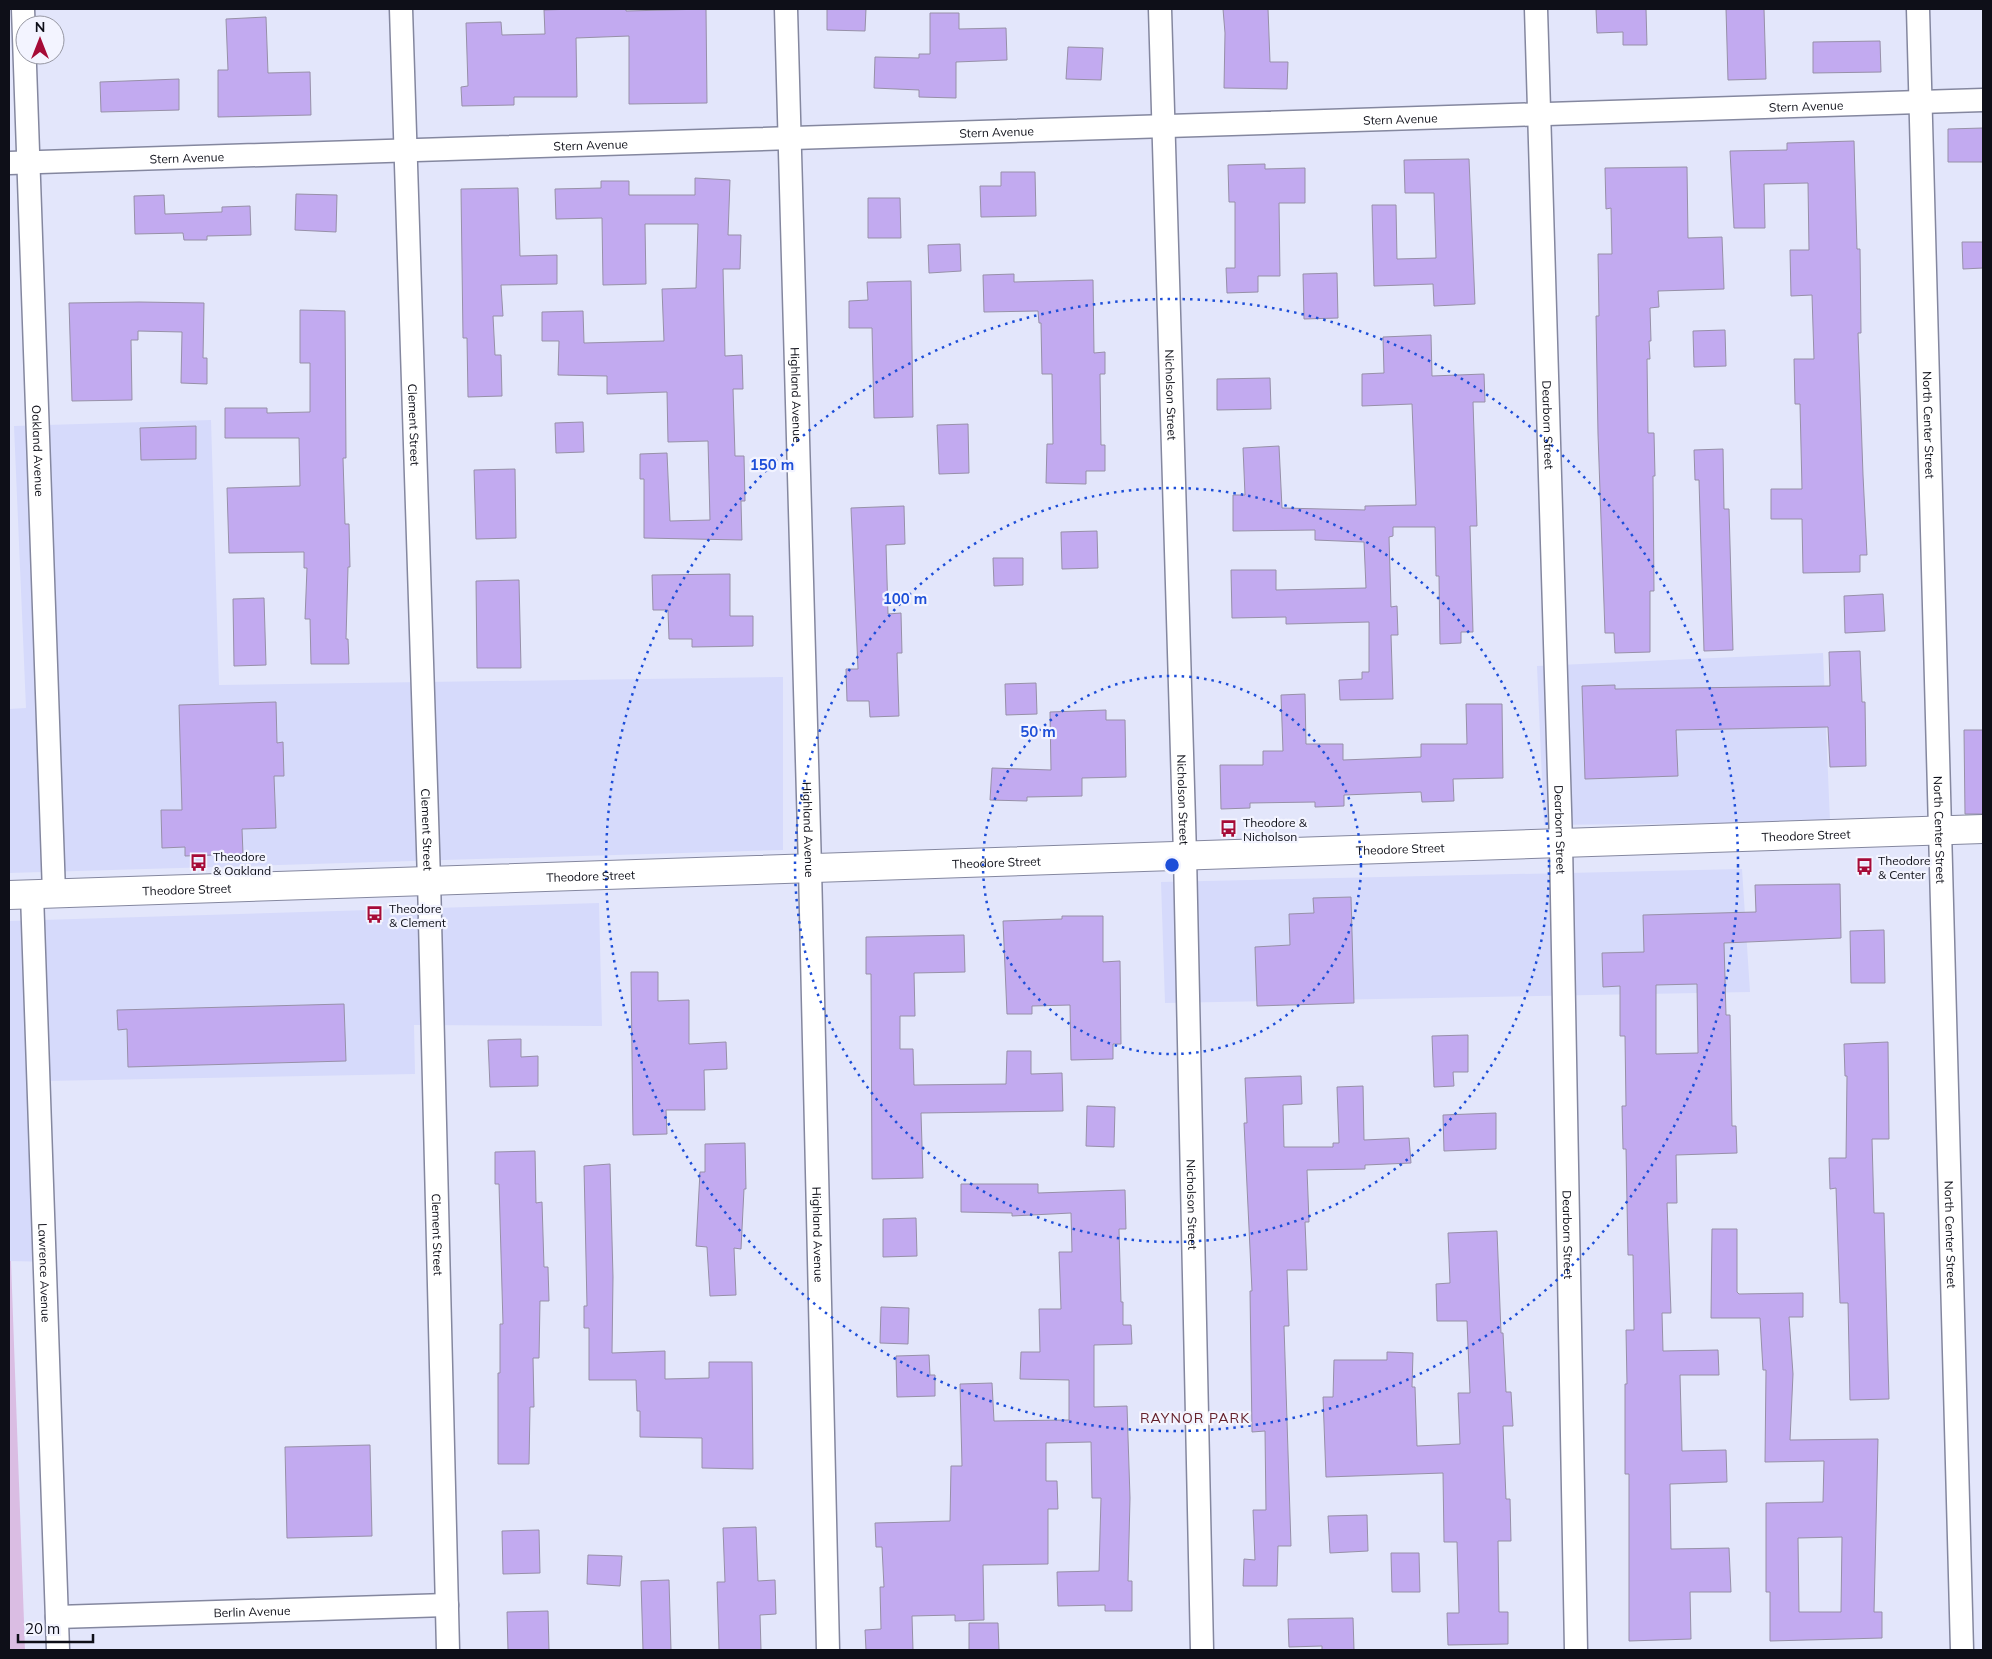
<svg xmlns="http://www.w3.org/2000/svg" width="1992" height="1659" viewBox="0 0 1992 1659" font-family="Mulish,sans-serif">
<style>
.built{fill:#d6dafb}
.green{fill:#dabde3}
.building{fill:#c2aaf0;stroke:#9790a8;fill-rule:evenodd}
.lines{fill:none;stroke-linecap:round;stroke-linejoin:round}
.minor-casing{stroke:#84879f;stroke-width:25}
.secondary-casing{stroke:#84879f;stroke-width:30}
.minor{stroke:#fff;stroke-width:22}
.secondary{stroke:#fff;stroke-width:28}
.ring{fill:none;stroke:#1d4ed8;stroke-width:2.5;stroke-dasharray:2.5 5}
.labels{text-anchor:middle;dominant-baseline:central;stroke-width:4.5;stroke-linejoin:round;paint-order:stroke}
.street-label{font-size:12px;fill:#0e0f18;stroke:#f3f4ff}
.poi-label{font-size:12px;fill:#0e0f18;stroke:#f3f4ff;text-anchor:start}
.neighbourhood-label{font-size:14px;letter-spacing:1px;fill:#641f29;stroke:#f3f4ff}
.centre{fill:#1d4ed8;stroke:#f3f4ff;stroke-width:2.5}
.ring-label{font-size:15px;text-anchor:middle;font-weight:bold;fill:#1d4ed8;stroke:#f3f4ff;stroke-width:4.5;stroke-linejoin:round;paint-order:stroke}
</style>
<rect width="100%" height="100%" fill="#e3e6fb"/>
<path class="built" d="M 211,420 L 219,685 L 783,677 L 783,850 L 9,873 L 9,709 L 26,708 L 14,426 Z
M 1823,653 L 1830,822 L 1544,825 L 1537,666 Z
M 1742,869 L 1750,992 L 1165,1003 L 1161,882 Z
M 599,903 L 602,1026 L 414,1025 L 415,1074 L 45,1081 L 54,1262 L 9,1261 L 9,921 Z"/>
<path class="green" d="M 9,1261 L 11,1261 L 25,1650 L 9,1650 Z"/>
<path class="building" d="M 575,9 L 626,9 L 626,11 L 706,9 L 707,103 L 629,104 L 629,36 L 576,38 L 577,97 L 514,97 L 514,105 L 462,106 L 461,87 L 468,86 L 466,23 L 501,22 L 502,35 L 545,34 L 544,10 Z
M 827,9 L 866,9 L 865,31 L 827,30 Z
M 1223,9 L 1268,9 L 1270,62 L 1288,62 L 1287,89 L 1224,88 L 1225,33 Z
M 1596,9 L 1646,9 L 1647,45 L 1623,45 L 1623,32 L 1597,33 Z
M 1726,9 L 1764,9 L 1766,79 L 1728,80 Z
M 930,13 L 959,13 L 959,29 L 1006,28 L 1007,60 L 956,62 L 956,98 L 919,97 L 919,90 L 874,88 L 875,57 L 919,58 L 919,54 L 930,54 Z
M 266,17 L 268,73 L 310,72 L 311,115 L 218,117 L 218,70 L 228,70 L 226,19 Z
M 1880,41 L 1881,72 L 1813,73 L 1813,42 Z
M 1068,47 L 1103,48 L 1101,80 L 1066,79 Z
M 179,79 L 179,110 L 101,112 L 100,82 Z
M 1983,128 L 1983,162 L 1948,162 L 1948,129 Z
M 1854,141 L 1857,249 L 1860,249 L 1861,333 L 1858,333 L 1863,475 L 1867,555 L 1860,555 L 1860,572 L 1803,573 L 1802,519 L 1771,519 L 1771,489 L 1802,489 L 1800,404 L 1795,404 L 1794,359 L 1814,359 L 1812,295 L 1791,296 L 1790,250 L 1809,250 L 1808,183 L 1764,184 L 1765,228 L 1734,228 L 1730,151 L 1787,150 L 1787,143 Z
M 1469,159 L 1475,304 L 1434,306 L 1433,284 L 1374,286 L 1372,205 L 1396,205 L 1397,259 L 1436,258 L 1434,193 L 1405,193 L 1404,160 Z
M 1265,164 L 1265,169 L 1305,168 L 1305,203 L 1279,203 L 1280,276 L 1258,276 L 1258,292 L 1227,293 L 1226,268 L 1235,268 L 1235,202 L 1229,202 L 1228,165 Z
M 1687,167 L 1688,238 L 1722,237 L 1724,289 L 1658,291 L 1659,307 L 1650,308 L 1651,341 L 1649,341 L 1650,359 L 1647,359 L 1648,433 L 1654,433 L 1655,476 L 1653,476 L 1654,591 L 1650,591 L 1650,652 L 1615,653 L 1614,633 L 1605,633 L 1598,434 L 1596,316 L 1599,316 L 1598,254 L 1612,254 L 1611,208 L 1606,209 L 1605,168 Z
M 1001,172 L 1035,172 L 1036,216 L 981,217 L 980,186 L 1001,186 Z
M 695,178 L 730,180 L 728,235 L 741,235 L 740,269 L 723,269 L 725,356 L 742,355 L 743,389 L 733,389 L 735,456 L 744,456 L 745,501 L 741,501 L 742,540 L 644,538 L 644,479 L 640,479 L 640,454 L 667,453 L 670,521 L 710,520 L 708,441 L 668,442 L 667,392 L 607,394 L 607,376 L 558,375 L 559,341 L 542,341 L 542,312 L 583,311 L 584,343 L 664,341 L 662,289 L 696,288 L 698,224 L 645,224 L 646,284 L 603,285 L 602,218 L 556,219 L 555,189 L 601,188 L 601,181 L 629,181 L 629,195 L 695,195 Z
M 518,188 L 520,256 L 557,255 L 557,284 L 501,285 L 503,316 L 493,316 L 495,355 L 501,355 L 502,396 L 468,397 L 467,338 L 463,338 L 461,189 Z
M 296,194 L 337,195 L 336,232 L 295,230 Z
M 164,195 L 165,214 L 222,212 L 222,207 L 250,206 L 251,235 L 207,236 L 207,240 L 184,240 L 183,233 L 135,234 L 134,196 Z
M 868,198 L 900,198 L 901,238 L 868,238 Z
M 1962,242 L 1983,242 L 1983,268 L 1963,269 Z
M 960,244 L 961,271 L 929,273 L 928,245 Z
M 1337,273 L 1338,318 L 1304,319 L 1303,274 Z
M 1014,274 L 1014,282 L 1093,280 L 1094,353 L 1105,352 L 1105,374 L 1100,374 L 1101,445 L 1105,445 L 1105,471 L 1086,471 L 1086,484 L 1046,483 L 1047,444 L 1053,444 L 1052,374 L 1042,374 L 1041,323 L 1039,323 L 1038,311 L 984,312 L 983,275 Z
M 911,281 L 913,417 L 874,418 L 872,328 L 849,328 L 849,301 L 868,300 L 867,282 Z
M 139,302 L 204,303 L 203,358 L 207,358 L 207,384 L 181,383 L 182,332 L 138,331 L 138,340 L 131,340 L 132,400 L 72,401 L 69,303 Z
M 300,310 L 345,311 L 346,458 L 343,458 L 345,524 L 349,524 L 350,567 L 348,567 L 346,639 L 348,639 L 349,664 L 311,664 L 310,619 L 305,619 L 307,568 L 304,568 L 304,552 L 229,553 L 227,488 L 300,486 L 299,438 L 225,438 L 225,408 L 267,408 L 267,413 L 310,412 L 310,363 L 300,363 Z
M 1725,330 L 1726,366 L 1694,367 L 1693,331 Z
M 1431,335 L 1432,376 L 1484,374 L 1485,402 L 1473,402 L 1477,526 L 1470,526 L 1473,632 L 1461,632 L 1461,643 L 1440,644 L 1439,576 L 1436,576 L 1435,527 L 1393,527 L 1393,536 L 1389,537 L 1391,607 L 1397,606 L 1398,635 L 1391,635 L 1393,699 L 1340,700 L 1339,680 L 1362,679 L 1362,672 L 1369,672 L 1369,622 L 1286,624 L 1286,617 L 1232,618 L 1231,570 L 1276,570 L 1276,590 L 1366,588 L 1364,542 L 1315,540 L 1315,530 L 1233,531 L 1233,495 L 1245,495 L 1243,448 L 1279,446 L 1282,508 L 1365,510 L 1365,506 L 1416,505 L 1412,404 L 1362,406 L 1362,374 L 1384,373 L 1383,337 Z
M 1270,378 L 1271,409 L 1217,410 L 1217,379 Z
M 583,422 L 584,452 L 556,453 L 555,423 Z
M 968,424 L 969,473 L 939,474 L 937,425 Z
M 196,426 L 196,459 L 141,460 L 140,428 Z
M 1723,449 L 1724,509 L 1729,509 L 1733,650 L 1704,651 L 1699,480 L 1695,480 L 1694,450 Z
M 515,469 L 516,538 L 476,539 L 474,470 Z
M 904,506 L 905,544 L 886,545 L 888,614 L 901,613 L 902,653 L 897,653 L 899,716 L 870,717 L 869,701 L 847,701 L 846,669 L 858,669 L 851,508 Z
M 1097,531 L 1098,568 L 1062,569 L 1061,532 Z
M 993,558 L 1023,558 L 1023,585 L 994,586 Z
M 730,574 L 730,616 L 753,616 L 753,646 L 692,647 L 692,639 L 669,639 L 668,610 L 653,610 L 652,575 Z
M 519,580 L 521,668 L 477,668 L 476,581 Z
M 1883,594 L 1885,631 L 1845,633 L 1844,596 Z
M 264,598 L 266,665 L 234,666 L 233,599 Z
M 1860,651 L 1862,702 L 1865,702 L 1866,766 L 1830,767 L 1828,727 L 1676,730 L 1678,776 L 1585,779 L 1582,686 L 1615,685 L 1615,689 L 1830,686 L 1829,652 Z
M 1036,683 L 1037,714 L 1006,715 L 1005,684 Z
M 1305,694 L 1306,744 L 1343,744 L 1343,760 L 1421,757 L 1421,744 L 1467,744 L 1466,704 L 1502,704 L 1503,778 L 1453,779 L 1454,801 L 1422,802 L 1421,792 L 1344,795 L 1344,806 L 1315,807 L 1315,802 L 1250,803 L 1250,808 L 1221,809 L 1220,765 L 1263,765 L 1263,751 L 1283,751 L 1281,695 Z
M 276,702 L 277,743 L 283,742 L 284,776 L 274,776 L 276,828 L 242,829 L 243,854 L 185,856 L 185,847 L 162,848 L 161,810 L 182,810 L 179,705 Z
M 1106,710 L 1106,720 L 1125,720 L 1126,777 L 1082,778 L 1082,796 L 1027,797 L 1027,801 L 990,800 L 992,768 L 1051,770 L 1050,712 Z
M 1964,730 L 1983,730 L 1983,814 L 1965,814 Z
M 1840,884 L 1841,938 L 1724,943 L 1726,1015 L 1730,1015 L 1732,1126 L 1736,1126 L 1737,1153 L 1676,1155 L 1677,1203 L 1667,1203 L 1671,1313 L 1662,1313 L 1663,1351 L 1718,1350 L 1719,1375 L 1680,1375 L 1682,1451 L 1726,1450 L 1727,1482 L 1670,1484 L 1671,1549 L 1729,1548 L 1731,1592 L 1690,1592 L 1691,1639 L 1629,1641 L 1629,1474 L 1625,1474 L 1625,1384 L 1627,1384 L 1626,1330 L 1634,1330 L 1633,1255 L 1628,1255 L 1626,1149 L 1623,1149 L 1622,1106 L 1626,1106 L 1625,1036 L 1620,1036 L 1620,986 L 1603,987 L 1602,953 L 1644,952 L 1643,915 L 1756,912 L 1755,885 ZM 1697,984 L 1698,1053 L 1656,1054 L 1656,985 Z
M 1351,897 L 1354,1003 L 1257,1006 L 1255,947 L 1290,945 L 1289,914 L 1314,913 L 1313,898 Z
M 1062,916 L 1103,916 L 1103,962 L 1120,961 L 1121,1044 L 1113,1044 L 1113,1059 L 1071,1060 L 1070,1005 L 1032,1006 L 1032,1014 L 1007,1014 L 1003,921 L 1062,919 Z
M 1884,930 L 1885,983 L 1851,983 L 1850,931 Z
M 964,935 L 965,972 L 914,973 L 915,1016 L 900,1016 L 900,1049 L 913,1049 L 914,1085 L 1006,1084 L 1007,1051 L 1031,1051 L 1031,1074 L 1062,1073 L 1063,1111 L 921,1113 L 923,1178 L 872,1179 L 871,974 L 866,974 L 866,937 Z
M 631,972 L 658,972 L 658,1001 L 689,1000 L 689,1044 L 726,1042 L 727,1069 L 704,1070 L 705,1110 L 666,1110 L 667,1134 L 633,1135 Z
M 344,1004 L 346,1061 L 128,1067 L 127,1029 L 118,1030 L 117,1010 Z
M 1468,1035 L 1468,1072 L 1453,1072 L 1454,1086 L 1434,1087 L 1432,1036 Z
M 521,1039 L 521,1057 L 538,1056 L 538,1086 L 490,1087 L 488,1040 Z
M 1888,1042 L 1889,1139 L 1872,1139 L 1874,1213 L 1884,1213 L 1889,1399 L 1850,1400 L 1848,1303 L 1840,1303 L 1836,1188 L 1830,1189 L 1829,1158 L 1846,1158 L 1847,1076 L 1845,1076 L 1844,1044 Z
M 1301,1076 L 1302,1104 L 1283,1105 L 1284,1147 L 1333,1147 L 1333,1143 L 1339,1143 L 1337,1087 L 1363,1086 L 1364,1140 L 1409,1138 L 1411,1163 L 1365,1165 L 1365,1169 L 1307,1170 L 1309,1222 L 1305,1222 L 1307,1270 L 1287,1270 L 1289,1326 L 1284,1326 L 1291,1546 L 1278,1546 L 1277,1586 L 1243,1586 L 1244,1559 L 1255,1560 L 1253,1510 L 1266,1510 L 1265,1431 L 1252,1432 L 1250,1291 L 1252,1291 L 1244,1123 L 1247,1123 L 1245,1078 Z
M 1087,1106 L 1115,1107 L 1114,1147 L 1086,1146 Z
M 1496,1113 L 1496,1149 L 1444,1151 L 1443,1115 Z
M 745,1143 L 746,1189 L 744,1189 L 741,1249 L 734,1248 L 736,1295 L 710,1296 L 707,1247 L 696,1246 L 700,1172 L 705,1172 L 705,1144 Z
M 535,1151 L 536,1203 L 542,1202 L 544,1267 L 548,1267 L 549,1301 L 540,1301 L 539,1358 L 533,1358 L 534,1407 L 530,1407 L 529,1464 L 498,1464 L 498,1373 L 500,1373 L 500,1324 L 503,1324 L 499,1184 L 495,1184 L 495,1152 Z
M 610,1164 L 613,1277 L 612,1353 L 665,1351 L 665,1379 L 709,1378 L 709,1362 L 752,1362 L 753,1469 L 702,1468 L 702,1438 L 640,1437 L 640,1411 L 637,1411 L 636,1380 L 589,1380 L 589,1328 L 584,1328 L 584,1306 L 587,1306 L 584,1166 Z
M 961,1184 L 1038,1184 L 1038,1193 L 1125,1190 L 1126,1229 L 1119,1229 L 1121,1302 L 1123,1302 L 1123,1325 L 1131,1325 L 1132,1344 L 1094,1345 L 1094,1407 L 1127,1406 L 1130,1498 L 1128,1581 L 1132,1581 L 1132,1611 L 1105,1611 L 1105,1605 L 1058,1606 L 1057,1572 L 1099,1571 L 1101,1498 L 1092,1498 L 1091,1442 L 1046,1443 L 1046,1481 L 1057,1481 L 1058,1509 L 1048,1509 L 1048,1564 L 983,1565 L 984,1620 L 955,1621 L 955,1615 L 912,1616 L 913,1650 L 866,1650 L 865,1630 L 881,1629 L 880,1587 L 884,1587 L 882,1547 L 876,1547 L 875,1523 L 950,1521 L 951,1466 L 962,1466 L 960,1384 L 992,1383 L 994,1421 L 1069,1420 L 1069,1380 L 1020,1379 L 1021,1352 L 1040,1352 L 1039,1309 L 1061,1309 L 1059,1252 L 1072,1252 L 1071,1213 L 1012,1216 L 1012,1213 L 961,1212 Z
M 916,1218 L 917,1256 L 883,1257 L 883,1219 Z
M 1712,1229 L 1737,1229 L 1737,1292 L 1739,1294 L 1803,1293 L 1803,1317 L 1789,1317 L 1793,1374 L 1790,1440 L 1878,1439 L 1874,1612 L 1882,1612 L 1882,1638 L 1770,1641 L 1770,1592 L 1766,1592 L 1766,1503 L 1823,1502 L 1824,1461 L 1765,1462 L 1766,1370 L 1763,1370 L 1760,1318 L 1711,1318 ZM 1842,1537 L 1841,1612 L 1799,1612 L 1798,1538 Z
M 1497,1231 L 1501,1333 L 1503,1333 L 1506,1392 L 1511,1392 L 1513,1426 L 1503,1426 L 1506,1499 L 1510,1499 L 1511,1541 L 1498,1541 L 1499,1612 L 1508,1612 L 1508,1644 L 1448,1645 L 1447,1613 L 1459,1613 L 1457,1542 L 1444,1542 L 1443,1473 L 1326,1477 L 1323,1397 L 1333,1397 L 1334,1360 L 1387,1360 L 1387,1352 L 1413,1353 L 1412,1387 L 1415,1387 L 1417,1446 L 1460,1444 L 1458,1393 L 1470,1393 L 1467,1321 L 1437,1321 L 1436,1284 L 1450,1283 L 1448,1233 Z
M 881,1307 L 909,1308 L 908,1344 L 880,1343 Z
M 929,1355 L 930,1375 L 935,1375 L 935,1396 L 897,1397 L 896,1356 Z
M 370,1445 L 372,1536 L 287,1538 L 285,1447 Z
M 1367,1515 L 1368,1551 L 1330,1553 L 1328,1516 Z
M 756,1527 L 758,1581 L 775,1580 L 776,1614 L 760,1615 L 761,1650 L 719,1650 L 717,1582 L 725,1582 L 723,1528 Z
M 539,1530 L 540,1573 L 503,1574 L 502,1531 Z
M 1391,1553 L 1419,1553 L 1420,1592 L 1392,1592 Z
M 588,1555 L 622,1556 L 620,1586 L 587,1584 Z
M 669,1580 L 671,1650 L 643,1650 L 641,1581 Z
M 548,1611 L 549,1650 L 508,1650 L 507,1612 Z
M 1353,1618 L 1354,1650 L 1322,1650 L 1322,1646 L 1289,1647 L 1288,1619 Z
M 969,1623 L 998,1623 L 999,1650 L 969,1650 Z"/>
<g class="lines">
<defs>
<g id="minor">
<path id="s1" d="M 23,9 L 54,893"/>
<path id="s2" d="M 401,9 L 429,880 L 448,1650"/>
<path id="s3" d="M 786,9 L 810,868 L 828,1650"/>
<path id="s4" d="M 1160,9 L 1185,855 L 1202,1650"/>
<path id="s5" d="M 1536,9 L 1561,843 L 1576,1650"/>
<path id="s6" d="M 1918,9 L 1962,1650"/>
<path id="s7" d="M 9,163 L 1983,100"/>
<path id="s8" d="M 32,894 L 58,1650"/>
<path id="s9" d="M 57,1617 L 447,1605"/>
</g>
<g id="secondary">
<path id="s10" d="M 9,895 L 1983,829"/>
</g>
</defs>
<use href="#minor" class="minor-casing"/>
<use href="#secondary" class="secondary-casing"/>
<use href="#minor" class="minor"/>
<use href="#secondary" class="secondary"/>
</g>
<g class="ring">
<circle cx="1172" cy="865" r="189"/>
<circle cx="1172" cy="865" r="377"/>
<circle cx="1172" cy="865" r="566"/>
</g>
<defs>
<symbol id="bus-bare" viewBox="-9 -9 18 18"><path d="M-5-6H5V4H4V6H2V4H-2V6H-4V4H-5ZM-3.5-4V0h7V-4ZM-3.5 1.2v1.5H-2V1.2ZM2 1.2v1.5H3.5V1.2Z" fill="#a60b37" stroke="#f3f4ff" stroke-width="2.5" paint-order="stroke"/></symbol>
</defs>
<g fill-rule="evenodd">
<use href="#bus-bare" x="1216" y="816" width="25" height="25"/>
<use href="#bus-bare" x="186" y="850" width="25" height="25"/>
<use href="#bus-bare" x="1852" y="854" width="25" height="25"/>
<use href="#bus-bare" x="362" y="902" width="25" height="25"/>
</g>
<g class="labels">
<g class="street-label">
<text stroke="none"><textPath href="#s7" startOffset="1798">Stern Avenue</textPath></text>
<text stroke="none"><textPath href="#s7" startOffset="1392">Stern Avenue</textPath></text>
<text stroke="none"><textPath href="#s7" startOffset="988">Stern Avenue</textPath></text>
<text stroke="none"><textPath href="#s7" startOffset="582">Stern Avenue</textPath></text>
<text stroke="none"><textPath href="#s7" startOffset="178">Stern Avenue</textPath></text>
<text stroke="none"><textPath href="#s3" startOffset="386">Highland Avenue</textPath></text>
<text stroke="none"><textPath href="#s4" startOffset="386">Nicholson Street</textPath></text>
<text stroke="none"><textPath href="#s2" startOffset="416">Clement Street</textPath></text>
<text stroke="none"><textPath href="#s5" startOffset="416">Dearborn Street</textPath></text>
<text stroke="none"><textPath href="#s6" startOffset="416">North Center Street</textPath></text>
<text stroke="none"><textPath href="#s1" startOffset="442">Oakland Avenue</textPath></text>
<text stroke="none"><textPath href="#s4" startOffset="791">Nicholson Street</textPath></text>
<text stroke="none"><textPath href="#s2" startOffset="821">Clement Street</textPath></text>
<text stroke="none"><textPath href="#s3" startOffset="821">Highland Avenue</textPath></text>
<text stroke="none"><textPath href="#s5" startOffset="821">Dearborn Street</textPath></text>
<text stroke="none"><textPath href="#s6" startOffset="821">North Center Street</textPath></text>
<text stroke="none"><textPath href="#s10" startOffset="1798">Theodore Street</textPath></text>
<text stroke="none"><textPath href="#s10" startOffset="1392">Theodore Street</textPath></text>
<text stroke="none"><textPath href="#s10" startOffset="988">Theodore Street</textPath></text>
<text stroke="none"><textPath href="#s10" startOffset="582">Theodore Street</textPath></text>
<text stroke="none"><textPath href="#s10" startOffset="178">Theodore Street</textPath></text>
<text stroke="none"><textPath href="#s4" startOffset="1196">Nicholson Street</textPath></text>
<text stroke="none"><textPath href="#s2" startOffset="1226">Clement Street</textPath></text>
<text stroke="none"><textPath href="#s3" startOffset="1226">Highland Avenue</textPath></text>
<text stroke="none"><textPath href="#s5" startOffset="1226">Dearborn Street</textPath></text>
<text stroke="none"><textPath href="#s6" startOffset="1226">North Center Street</textPath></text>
<text stroke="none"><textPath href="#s8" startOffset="379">Lawrence Avenue</textPath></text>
<text stroke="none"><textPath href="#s9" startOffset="195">Berlin Avenue</textPath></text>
</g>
<g class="poi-label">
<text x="1243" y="822">Theodore &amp;<tspan x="1243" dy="14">Nicholson</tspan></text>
<text x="213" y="856">Theodore<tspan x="213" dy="14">&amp; Oakland</tspan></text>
<text x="1878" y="860">Theodore<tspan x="1878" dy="14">&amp; Center</tspan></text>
<text x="389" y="908">Theodore<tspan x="389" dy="14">&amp; Clement</tspan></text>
</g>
<g class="neighbourhood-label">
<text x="1195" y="1418">RAYNOR PARK</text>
</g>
</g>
<circle cx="1172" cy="865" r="8" class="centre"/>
<g class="ring-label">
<text x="772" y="470">150 m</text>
<text x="905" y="604">100 m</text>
<text x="1038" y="737">50 m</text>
</g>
<rect width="1992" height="1659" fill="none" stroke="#0e0f18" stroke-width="20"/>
<g transform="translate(40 40)"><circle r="24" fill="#f3f4ff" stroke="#9798a3"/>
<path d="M0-4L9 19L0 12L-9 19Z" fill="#a60b37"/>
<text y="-8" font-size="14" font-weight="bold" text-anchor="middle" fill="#0e0f18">N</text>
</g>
<path d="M18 1634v8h75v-8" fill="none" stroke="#0e0f18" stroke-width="2.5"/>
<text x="25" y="1634" font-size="15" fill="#0e0f18" stroke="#f3f4ff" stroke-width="4" paint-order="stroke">20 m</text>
</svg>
